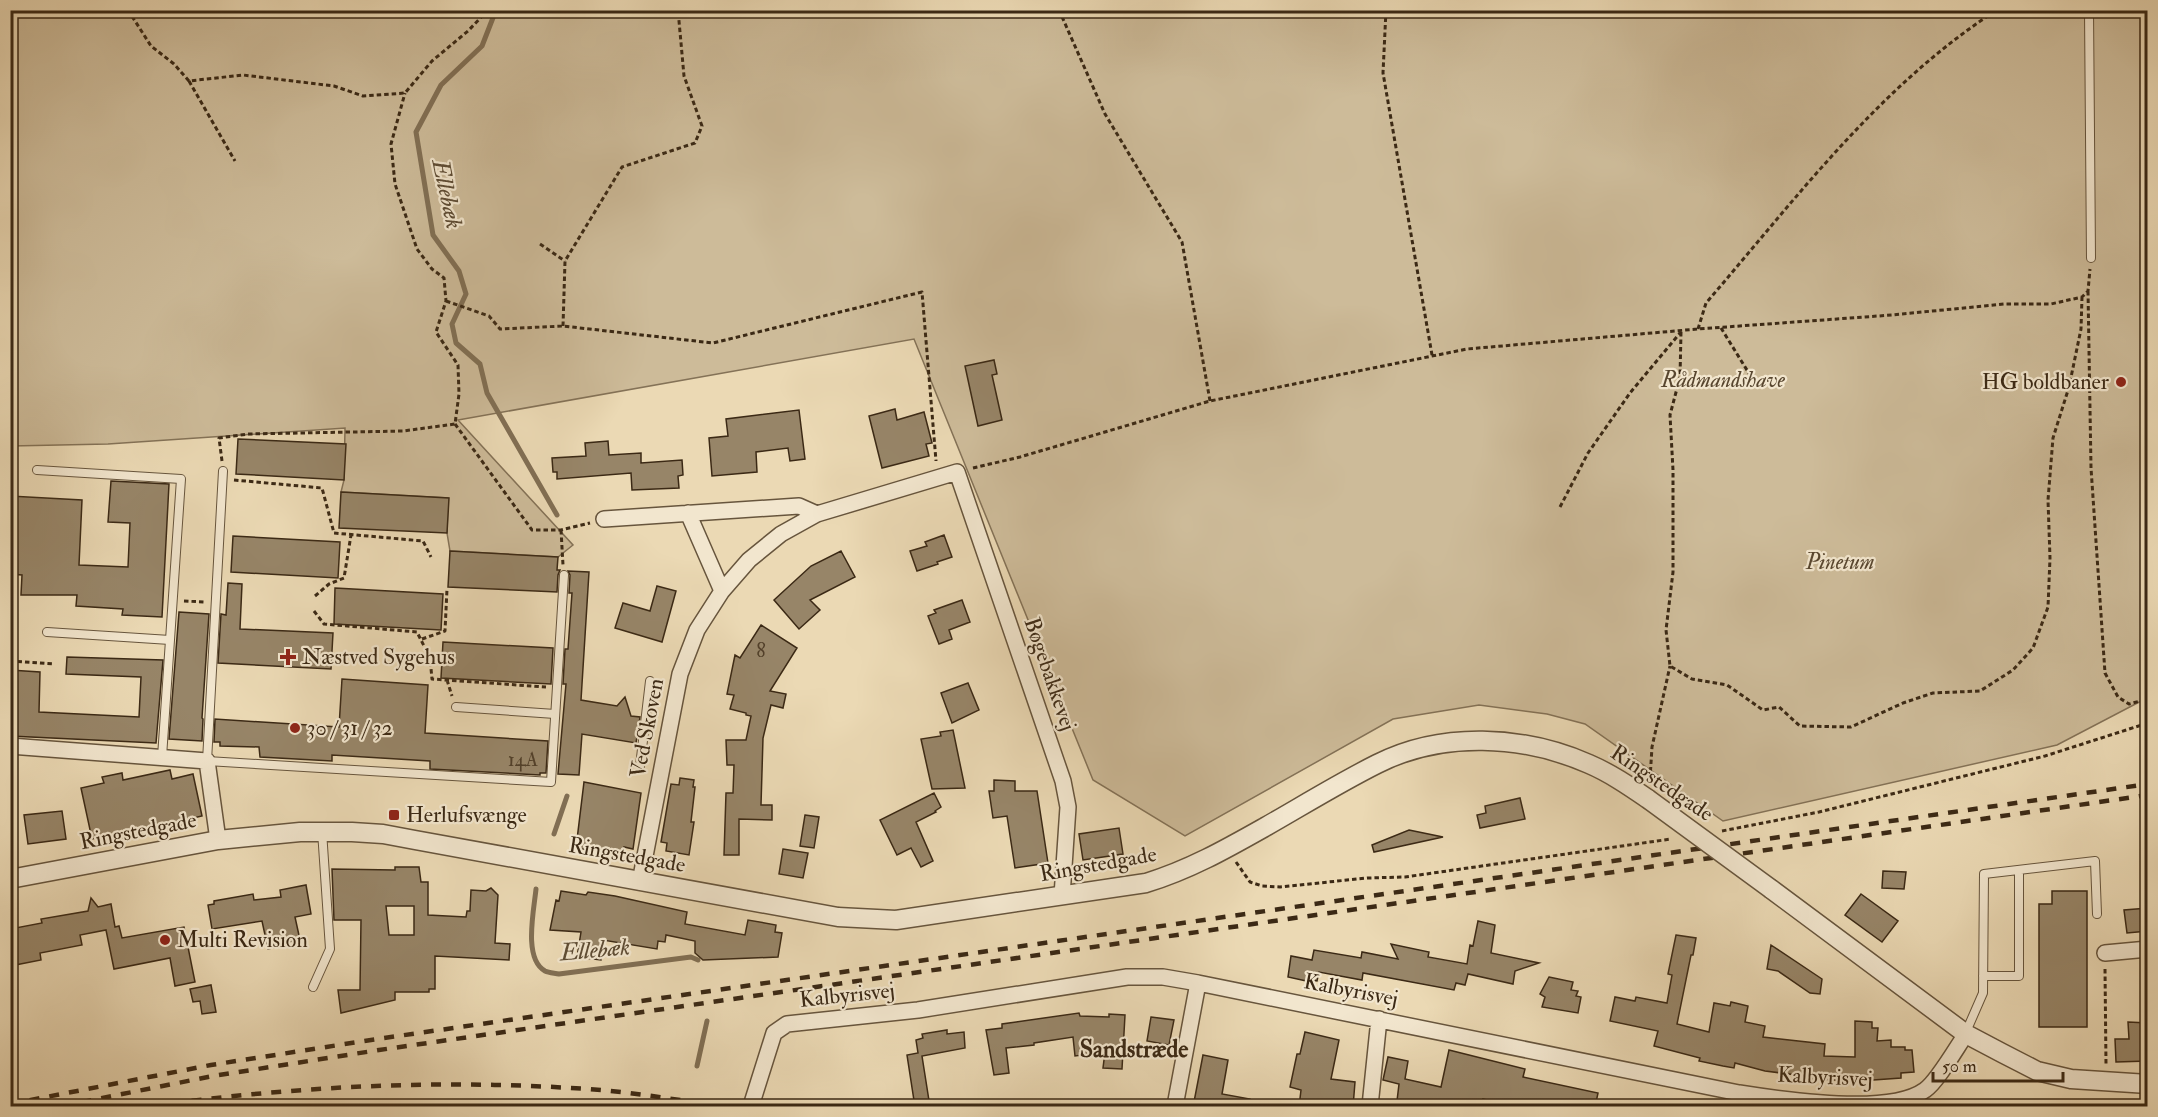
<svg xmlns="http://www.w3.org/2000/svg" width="2158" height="1117" viewBox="0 0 2158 1117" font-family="'IM FELL Double Pica',serif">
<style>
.green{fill:#cdbb99;stroke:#847257;stroke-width:1.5}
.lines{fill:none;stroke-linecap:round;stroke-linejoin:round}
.stream{stroke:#816f54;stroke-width:5}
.building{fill:#978568;stroke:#3b2915;stroke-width:1.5;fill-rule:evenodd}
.service-casing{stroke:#67553d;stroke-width:10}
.minor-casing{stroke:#67553d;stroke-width:18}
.tertiary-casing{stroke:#67553d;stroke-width:21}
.path{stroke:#3b2915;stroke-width:3;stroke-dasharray:4.5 3;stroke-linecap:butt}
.service{stroke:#f2e6ce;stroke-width:8}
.minor{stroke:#f2e6ce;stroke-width:15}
.tertiary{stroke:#f2e6ce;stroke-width:18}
.rail{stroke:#3b2915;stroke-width:4.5;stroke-dasharray:10 10;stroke-linecap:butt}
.tertiary-bridge-casing{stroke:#67553d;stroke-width:21;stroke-linecap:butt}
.tertiary-bridge{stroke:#f2e6ce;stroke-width:18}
.poi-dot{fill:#8f2418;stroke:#f2e6ce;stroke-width:2}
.labels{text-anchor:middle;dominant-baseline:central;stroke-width:4.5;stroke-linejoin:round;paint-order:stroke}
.number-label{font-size:20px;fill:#52402a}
.park-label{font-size:22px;font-style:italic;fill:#58462f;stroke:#f2e6ce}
.poi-label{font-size:22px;fill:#3b2915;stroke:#f2e6ce;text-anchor:start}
.street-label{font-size:22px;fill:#3b2915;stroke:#f2e6ce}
.water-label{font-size:24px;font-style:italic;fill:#5e4c34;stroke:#f2e6ce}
.neighbourhood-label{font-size:24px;font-weight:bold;fill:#3b2915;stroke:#f2e6ce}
</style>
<rect width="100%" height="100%" fill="#ebd9b4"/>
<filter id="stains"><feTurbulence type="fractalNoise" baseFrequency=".00333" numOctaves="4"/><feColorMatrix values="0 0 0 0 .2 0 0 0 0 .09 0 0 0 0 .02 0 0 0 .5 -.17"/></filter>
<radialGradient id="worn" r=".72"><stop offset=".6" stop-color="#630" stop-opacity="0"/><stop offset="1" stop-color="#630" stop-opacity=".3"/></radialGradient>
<path class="green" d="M 10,11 L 2147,11 L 2147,698 L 2057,745 L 1723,821 L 1585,724 L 1547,714 L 1479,705 L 1393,719 L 1185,836 L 1093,780 L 914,339 L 458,420 L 573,545 L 558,557 L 450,551 L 447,533 L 448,498 L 341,492 L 344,480 L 345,428 L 108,444 L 11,446 Z"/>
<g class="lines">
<path class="stream" d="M 496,10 L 482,46 L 441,85 L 416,132 L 433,235 L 459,271 L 466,294 L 452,324 L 456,343 L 480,364 L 487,393 L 557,515
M 554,834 L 567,796
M 536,889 C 534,910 523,959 545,971 C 549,973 555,973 559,974 L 691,957 L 698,960
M 697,1066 L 707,1021"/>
</g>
<path class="building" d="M 994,360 L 997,374 L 992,375 L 1002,420 L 978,426 L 965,366 Z
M 895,409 L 897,420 L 924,412 L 932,443 L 926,444 L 929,456 L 882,468 L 869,416 Z
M 799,410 L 805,459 L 790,461 L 788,448 L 756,452 L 757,472 L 712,476 L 709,438 L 728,436 L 726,419 Z
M 238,439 L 346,444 L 344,480 L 236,474 Z
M 608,441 L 609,455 L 641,453 L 641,463 L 682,460 L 683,475 L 678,476 L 679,488 L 632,490 L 631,473 L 557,479 L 557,472 L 553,472 L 552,458 L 586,456 L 585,443 Z
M 111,481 L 169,484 L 162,617 L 122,615 L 123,609 L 76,606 L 77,595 L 21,595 L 22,575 L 10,574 L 10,496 L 82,500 L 79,565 L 128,567 L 130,523 L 108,522 Z
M 341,492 L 449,498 L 447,533 L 339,528 Z
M 944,535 L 952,557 L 937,562 L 938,564 L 917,571 L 910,551 L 927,546 L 925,542 Z
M 233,536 L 340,542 L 338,578 L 231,572 Z
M 450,551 L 558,557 L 557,570 L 560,570 L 558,575 L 557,592 L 448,587 Z
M 841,551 L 855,577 L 810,600 L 820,610 L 799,629 L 774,600 L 811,566 Z
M 568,571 L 589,572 L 581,700 L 617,706 L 625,697 L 631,716 L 640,717 L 636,743 L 582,734 L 579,775 L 558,774 L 566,684 L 563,684 L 565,649 L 568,649 L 572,593 L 569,593 L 570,575 Z
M 228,583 L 242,584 L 240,629 L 333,633 L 331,669 L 218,663 L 221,614 L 226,615 Z
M 657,586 L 676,591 L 662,642 L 615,628 L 623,603 L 650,611 Z
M 335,588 L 443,594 L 441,630 L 334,624 Z
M 962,600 L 970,622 L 949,630 L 952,639 L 939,644 L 928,616 L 936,613 L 934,610 Z
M 179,612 L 209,614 L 202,718 L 203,719 L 202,741 L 169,739 Z
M 761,625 L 797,648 L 770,691 L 786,694 L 783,708 L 771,705 L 763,738 L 761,805 L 772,805 L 772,820 L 739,819 L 739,855 L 724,855 L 726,793 L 733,793 L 734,765 L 727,765 L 726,740 L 746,740 L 751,716 L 746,715 L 746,713 L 730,709 L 734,695 L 727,694 L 735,655 L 740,658 Z
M 443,642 L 553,648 L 551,684 L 441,678 Z
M 67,657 L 163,660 L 156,743 L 10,736 L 10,670 L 40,672 L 39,712 L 139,717 L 141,677 L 66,674 Z
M 342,679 L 428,685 L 425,733 L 548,741 L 546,773 L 540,773 L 540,775 L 430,769 L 430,761 L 332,755 L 332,761 L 260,757 L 259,747 L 220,746 L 220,742 L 214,742 L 215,719 L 339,727 Z
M 968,683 L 979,710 L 952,723 L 941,693 Z
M 953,730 L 965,788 L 932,789 L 921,739 L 941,736 L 940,732 Z
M 170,770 L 172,779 L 193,774 L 202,816 L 180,821 L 182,828 L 115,839 L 115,835 L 92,839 L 81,788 L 104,783 L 102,777 L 122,773 L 123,780 Z
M 680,778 L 694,780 L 693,787 L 695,787 L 691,822 L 694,822 L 689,855 L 666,851 L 667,843 L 661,842 L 671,784 L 679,785 Z
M 994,780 L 1015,781 L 1015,791 L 1037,791 L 1048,863 L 1015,868 L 1007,816 L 993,818 L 989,791 L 994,791 Z
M 584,782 L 641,793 L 633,849 L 624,847 L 622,856 L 576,848 Z
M 934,793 L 941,807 L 935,811 L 936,812 L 916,822 L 933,861 L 921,867 L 911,848 L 897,855 L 880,820 Z
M 1520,798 L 1525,819 L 1480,828 L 1477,815 L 1486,813 L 1485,806 Z
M 62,811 L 66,839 L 28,844 L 24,815 Z
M 805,815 L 819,817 L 814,848 L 800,846 Z
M 1119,828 L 1123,854 L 1083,860 L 1079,834 Z
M 1409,830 L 1443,837 L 1374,852 L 1372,845 Z
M 783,849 L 808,853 L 803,878 L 779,874 Z
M 395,867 L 419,867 L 421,882 L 428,882 L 428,915 L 466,917 L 467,911 L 470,911 L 471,890 L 486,891 L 491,888 L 498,895 L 495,943 L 510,944 L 509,960 L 435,956 L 435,989 L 429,989 L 429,992 L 395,992 L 395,1000 L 341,1013 L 338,990 L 360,990 L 361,920 L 334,920 L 332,869 L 395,870 ZM 386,906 L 414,906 L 414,935 L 389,935 Z
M 1883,871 L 1906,872 L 1904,889 L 1882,888 Z
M 306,885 L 311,914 L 295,917 L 300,940 L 288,942 L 289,945 L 268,949 L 262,921 L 212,929 L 208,905 L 214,904 L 214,901 L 253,894 L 254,900 L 281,897 L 280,890 Z
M 561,891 L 586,895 L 588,892 L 615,896 L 687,912 L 685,924 L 745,935 L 748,920 L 776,925 L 775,932 L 782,933 L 778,957 L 703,960 L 695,953 L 695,941 L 666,935 L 665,942 L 658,941 L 657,949 L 603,940 L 601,960 L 577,957 L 581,932 L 550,930 L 556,900 L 559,901 Z
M 2052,891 L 2087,891 L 2087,1027 L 2039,1027 L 2039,904 L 2052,904 Z
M 1861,894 L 1898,921 L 1882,942 L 1845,915 Z
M 91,898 L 98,907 L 111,904 L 115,927 L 119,926 L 122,938 L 184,927 L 195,982 L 175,986 L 170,958 L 114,969 L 106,930 L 80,935 L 82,945 L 40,953 L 41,960 L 10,966 L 10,929 L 42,923 L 41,919 L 88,911 Z
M 2148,908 L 2148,931 L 2127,933 L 2124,910 Z
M 1478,921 L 1495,925 L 1491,953 L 1539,963 L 1515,971 L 1513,984 L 1468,974 L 1465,985 L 1456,983 L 1454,990 L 1363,973 L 1362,980 L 1319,972 L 1317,981 L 1311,980 L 1311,982 L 1288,977 L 1291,956 L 1312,960 L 1314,950 L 1361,958 L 1362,952 L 1398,959 L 1391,944 L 1429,952 L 1428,957 L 1467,964 L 1470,945 L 1473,946 Z
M 1676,935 L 1696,938 L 1693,955 L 1691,955 L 1677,1024 L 1709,1032 L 1714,1003 L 1730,1006 L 1731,1002 L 1748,1006 L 1745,1022 L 1765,1026 L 1763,1037 L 1825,1044 L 1824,1056 L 1855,1057 L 1855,1021 L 1872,1022 L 1872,1028 L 1878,1028 L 1877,1041 L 1891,1040 L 1891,1047 L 1905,1047 L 1905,1050 L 1912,1050 L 1914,1072 L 1901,1073 L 1901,1078 L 1859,1081 L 1813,1079 L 1813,1077 L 1765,1071 L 1735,1063 L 1734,1068 L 1723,1066 L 1699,1061 L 1700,1058 L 1654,1046 L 1658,1031 L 1610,1021 L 1615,997 L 1635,1001 L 1636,997 L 1667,1003 L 1672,975 L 1668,974 Z
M 1771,945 L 1822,979 L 1820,994 L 1810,993 L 1778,971 L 1767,969 Z
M 1549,977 L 1573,982 L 1571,990 L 1578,991 L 1576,996 L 1581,997 L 1578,1013 L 1542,1007 L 1545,997 L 1540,994 Z
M 211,985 L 216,1012 L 202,1014 L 200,1001 L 193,1002 L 190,989 Z
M 1079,1013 L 1080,1016 L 1109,1017 L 1109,1014 L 1125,1015 L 1122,1069 L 1103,1068 L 1105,1052 L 1075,1056 L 1073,1037 L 1034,1043 L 1034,1045 L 1006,1048 L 1009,1073 L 994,1075 L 986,1030 L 1002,1028 L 1002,1024 Z
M 1151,1017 L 1174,1020 L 1169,1045 L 1147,1041 Z
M 2128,1022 L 2148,1023 L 2148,1061 L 2116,1062 L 2115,1039 L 2129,1039 Z
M 947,1030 L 947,1034 L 964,1032 L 965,1048 L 922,1056 L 930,1107 L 915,1107 L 907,1055 L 918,1053 L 916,1040 L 923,1038 L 922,1034 Z
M 1305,1032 L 1339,1040 L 1331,1079 L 1355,1082 L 1353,1107 L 1299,1107 L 1301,1090 L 1290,1087 L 1297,1054 L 1300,1054 Z
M 1449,1050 L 1525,1069 L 1523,1077 L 1598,1093 L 1595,1107 L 1542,1107 L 1525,1103 L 1524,1107 L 1514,1107 L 1483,1099 L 1482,1107 L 1455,1102 L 1454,1107 L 1426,1107 L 1397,1101 L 1399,1084 L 1383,1080 L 1388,1057 L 1408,1061 L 1405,1079 L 1441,1087 Z
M 1203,1055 L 1228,1060 L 1222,1094 L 1250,1099 L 1249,1107 L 1193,1107 Z"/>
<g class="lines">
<defs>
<path id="service" d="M 2089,10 L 2091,258
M 37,470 L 181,479 L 162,757
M 223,471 L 207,761 L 551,782 L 564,575
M 47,632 L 170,640
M 456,707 L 555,714
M 640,766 L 650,681
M 1983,976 L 2019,976 L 2019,870
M 313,987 L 330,949 L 322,831
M 1966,1032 L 1983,993 L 1984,874 L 2095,861 L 2097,914"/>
<path id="minor" d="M 688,513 L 722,591
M 604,519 L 799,506 L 817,514
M 10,746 L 207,761 L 218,840
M 640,882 L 680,674 L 697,630 L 722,591 L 749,560 L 781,534 L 817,514 L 957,472 L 1063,781 L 1068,807 L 1062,896
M 2105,953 L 2148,949
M 751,1106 L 774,1033 L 787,1024 L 918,1010 L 1127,977 L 1163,977 L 1198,983 L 1739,1093 C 1783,1100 1889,1116 1925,1090 C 1937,1082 1957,1047 1966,1034
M 1175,1106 L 1198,983
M 1370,1106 L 1379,1019"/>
<path id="tertiary" d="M 10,879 L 218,840 L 300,832 L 352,832 L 383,834 L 415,840 L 838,917 L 896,920 L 1146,883 C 1189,870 1226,849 1265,827 C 1302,806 1339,783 1377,764 C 1442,731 1523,735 1589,764 C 1610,773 1629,786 1648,799
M 1771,889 L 1966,1034 L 2002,1053 L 2037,1071 L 2071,1079 L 2148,1084"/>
</defs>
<use href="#service" class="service-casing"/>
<use href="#minor" class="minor-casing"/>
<use href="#tertiary" class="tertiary-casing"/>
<path class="path" d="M 128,10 L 151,46 L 174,64 L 189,81 L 243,75 L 334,86 L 363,96 L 405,93 L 432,61 L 468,31 L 488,10
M 1059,10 L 1105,114 L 1182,242 L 1210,401
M 1386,10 L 1383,73 L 1432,355
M 189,81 L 235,161
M 540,244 L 565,261
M 2088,291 L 2091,468 L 2105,673 L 2118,697 L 2129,704 L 2148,699
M 446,301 L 489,316 L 500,329 L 563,326 L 713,343 L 922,292 L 936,461
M 563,326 L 565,261 L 622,167 L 695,143 L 702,126 L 684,76 L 678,10
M 1721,328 L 1750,375
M 1698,329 L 1706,303 C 1795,200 1880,85 1997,10
M 1681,332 L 1680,377 L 1670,415 L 1673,470 L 1673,572 L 1666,630 L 1670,666 L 1692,679 L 1727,685 L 1763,710 L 1779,707 L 1800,726 L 1851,727 L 1903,703 L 1933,693 L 1980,691 L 2013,670 L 2033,648 L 2048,607 L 2050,558 L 2048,500 L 2053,438 L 2069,387 L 2081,329 L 2082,297
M 455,424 L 532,530 L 561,530 L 590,523
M 222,461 L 219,438 L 248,434 L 403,431 L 455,424 L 459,394 L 458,365 L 436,332 L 446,301 L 444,278 L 432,269 L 417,249 L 395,184 L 391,144 L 405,93
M 973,468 L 1020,457 L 1210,401 L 1467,349 L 1698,329 L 1892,315 L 2004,304 L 2051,304 L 2082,297 L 2088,291 L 2090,269
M 234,480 L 322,488 L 334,533 L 423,541 L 431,557
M 1560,507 L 1588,453 L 1630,393 L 1680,333
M 561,530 L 563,565
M 315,596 L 329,584 L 344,578 L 351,535
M 184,601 L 204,602
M 314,611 L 324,624 L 417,632 L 430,658 L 432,679 L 546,687
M 422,639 L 445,631 L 447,589
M 10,661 L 54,664
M 447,680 L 452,696
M 1650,779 L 1652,747 L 1670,666
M 1722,831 L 1819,812 L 2045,756 L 2148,723
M 1236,862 L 1250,882 L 1262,886 L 1280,887 L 1367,878 L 1405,877 L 1671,839
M 2105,969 L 2106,1065"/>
<use href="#service" class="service"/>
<use href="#minor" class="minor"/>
<use href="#tertiary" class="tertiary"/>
<path class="rail" d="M 10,1104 L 211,1065 L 377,1039 L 2148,784
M 62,1106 L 213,1076 L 379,1050 L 2148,795
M 152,1106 C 296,1086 442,1079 587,1089 C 632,1092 677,1100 722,1106"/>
<defs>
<path id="tertiary-bridge" d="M 1648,799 L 1771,889"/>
</defs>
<use href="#tertiary-bridge" class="tertiary-bridge-casing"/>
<use href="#tertiary-bridge" class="tertiary-bridge"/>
</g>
<g class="poi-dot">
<circle cx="2121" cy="382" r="6"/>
<path d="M285 648h6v6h6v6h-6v6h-6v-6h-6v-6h6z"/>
<circle cx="295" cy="728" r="6"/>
<rect x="388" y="809" width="12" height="12" rx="3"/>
<circle cx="165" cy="940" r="6"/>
</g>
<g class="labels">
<g class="number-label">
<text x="761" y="650">8</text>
<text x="523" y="759">14A</text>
</g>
<g class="park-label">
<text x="1723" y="380">Rådmandshave</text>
<text x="1840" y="562">Pinetum</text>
</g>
<g class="poi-label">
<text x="2109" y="382" text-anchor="end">HG boldbaner</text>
<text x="302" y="657">Næstved Sygehus</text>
<text x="307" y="728">30 / 31 / 32</text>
<text x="406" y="815">Herlufsvænge</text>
<text x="177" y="940">Multi Revision</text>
</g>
<g class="street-label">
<text transform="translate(1050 674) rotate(71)">Bøgebakkevej</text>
<text transform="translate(647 728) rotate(-79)">Ved Skoven</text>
<text transform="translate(1662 783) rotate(34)">Ringstedgade</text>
<text transform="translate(138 831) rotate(-11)">Ringstedgade</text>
<text transform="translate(627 855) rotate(10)">Ringstedgade</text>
<text transform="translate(1098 864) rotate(-10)">Ringstedgade</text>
<text transform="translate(1351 990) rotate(11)">Kalbyrisvej</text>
<text transform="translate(847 995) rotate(-6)">Kalbyrisvej</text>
<text transform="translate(1825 1077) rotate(3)">Kalbyrisvej</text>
</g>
<g class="water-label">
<text transform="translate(447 194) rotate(78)">Ellebæk</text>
<text transform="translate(595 950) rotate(-5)">Ellebæk</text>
</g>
<g class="neighbourhood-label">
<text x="1134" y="1049">Sandstræde</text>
</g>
</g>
<rect width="2158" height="1117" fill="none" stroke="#ebd9b4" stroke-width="36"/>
<rect x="12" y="12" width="2134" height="1093" fill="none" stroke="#3b2915" stroke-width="3"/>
<rect x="18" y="18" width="2122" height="1081" fill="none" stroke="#3b2915" stroke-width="1.5"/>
<path d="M1933 1072v9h130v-9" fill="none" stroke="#3b2915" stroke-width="3"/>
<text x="1942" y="1072" font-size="18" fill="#3b2915" stroke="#f2e6ce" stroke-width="4.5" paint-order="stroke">50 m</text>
<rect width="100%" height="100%" filter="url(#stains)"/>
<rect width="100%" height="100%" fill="url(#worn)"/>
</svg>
